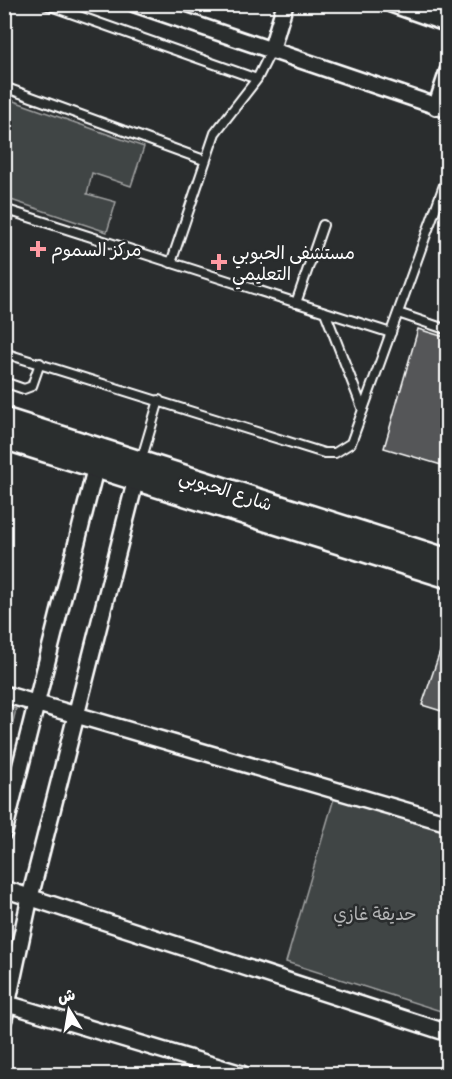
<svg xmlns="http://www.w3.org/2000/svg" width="452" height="1079" viewBox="0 0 452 1079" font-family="'Patrick Hand','Playpen Sans Arabic',sans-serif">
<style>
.green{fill:#414445;stroke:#a0a2a2;stroke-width:1.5}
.building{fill:#555758;stroke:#fff;stroke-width:1.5}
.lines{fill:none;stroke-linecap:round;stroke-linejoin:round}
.service-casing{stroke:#fff;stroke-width:12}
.minor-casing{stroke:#fff;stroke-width:20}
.secondary-casing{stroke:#fff;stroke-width:26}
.service{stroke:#2a2d2e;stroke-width:8}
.minor{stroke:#2a2d2e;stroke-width:15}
.secondary{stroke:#2a2d2e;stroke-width:21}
.poi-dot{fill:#ff9aa2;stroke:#2a2d2e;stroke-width:2}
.labels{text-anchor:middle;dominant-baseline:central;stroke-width:5;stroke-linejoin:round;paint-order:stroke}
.poi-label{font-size:18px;fill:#fff;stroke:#2a2d2e;text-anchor:start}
.street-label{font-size:18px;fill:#fff;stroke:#2a2d2e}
.park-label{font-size:18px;fill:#b3b4b5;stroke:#2a2d2e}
</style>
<rect width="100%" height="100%" fill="#2a2d2e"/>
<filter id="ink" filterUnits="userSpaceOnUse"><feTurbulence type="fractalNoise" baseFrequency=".0167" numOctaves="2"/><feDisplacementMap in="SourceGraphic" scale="12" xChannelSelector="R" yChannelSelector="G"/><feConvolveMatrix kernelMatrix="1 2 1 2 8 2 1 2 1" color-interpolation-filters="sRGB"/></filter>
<g filter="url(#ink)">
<path class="green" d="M 5,98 L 144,147 L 131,186 L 92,173 L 87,194 L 116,202 L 107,232 L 5,198 Z
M 5,706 L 16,709 L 5,756 L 4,706 Z
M 335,795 L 447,827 L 447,1013 L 286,962 Z"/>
<path class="building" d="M 418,329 L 448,338 L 448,467 L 384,448 Z
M 448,628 L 448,713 L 422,705 Z"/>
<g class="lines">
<defs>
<path id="service" d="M 45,4 L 257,79
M 4,87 L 204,160
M 4,209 L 391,333
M 4,227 L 9,211
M 171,263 L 215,133 L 257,79 L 271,51
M 296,303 L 323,225
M 325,312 L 363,410
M 398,313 L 448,330
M 4,353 L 324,453 L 335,453 L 351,443 L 444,185
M 4,382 L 24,389 L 32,386 L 40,363
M 141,461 L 159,400"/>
<path id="minor" d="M 135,4 L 448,110
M 391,4 L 448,24
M 271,51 L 285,4
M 436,107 L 448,71
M 4,694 L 448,823
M 4,832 L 98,458
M 4,889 L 448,1033
M 8,1004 L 242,1074
M 4,1019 L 30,897 L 138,471"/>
<path id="secondary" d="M 4,419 L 448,560
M 4,438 L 448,577"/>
</defs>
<use href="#service" class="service-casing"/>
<use href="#minor" class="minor-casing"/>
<use href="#secondary" class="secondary-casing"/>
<use href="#service" class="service"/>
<use href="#minor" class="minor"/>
<use href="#secondary" class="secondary"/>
</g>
</g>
<g class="poi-dot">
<path d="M35 240h6v6h6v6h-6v6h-6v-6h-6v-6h6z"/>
<path d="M216 253h6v6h6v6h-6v6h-6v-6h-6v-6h6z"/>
</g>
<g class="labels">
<g class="poi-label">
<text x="51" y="249">مركز السموم</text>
<text x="232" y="252">مستشفى الحبوبي<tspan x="232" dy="21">التعليمي</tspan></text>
</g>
<g class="street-label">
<text transform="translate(226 490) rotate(18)">شارع الحبوبي</text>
</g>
<g class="park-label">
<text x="375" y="913">حديقة غازي</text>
</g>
</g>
<rect width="452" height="1079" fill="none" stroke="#2a2d2e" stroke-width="24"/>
<rect x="12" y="12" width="428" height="1055" fill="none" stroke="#fff" stroke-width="2" filter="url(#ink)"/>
<g transform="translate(69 1010) rotate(349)" stroke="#2a2d2e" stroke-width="4.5" paint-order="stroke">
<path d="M0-4.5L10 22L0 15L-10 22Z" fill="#ffffff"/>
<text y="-9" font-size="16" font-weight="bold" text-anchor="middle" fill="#ffffff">ش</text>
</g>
</svg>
